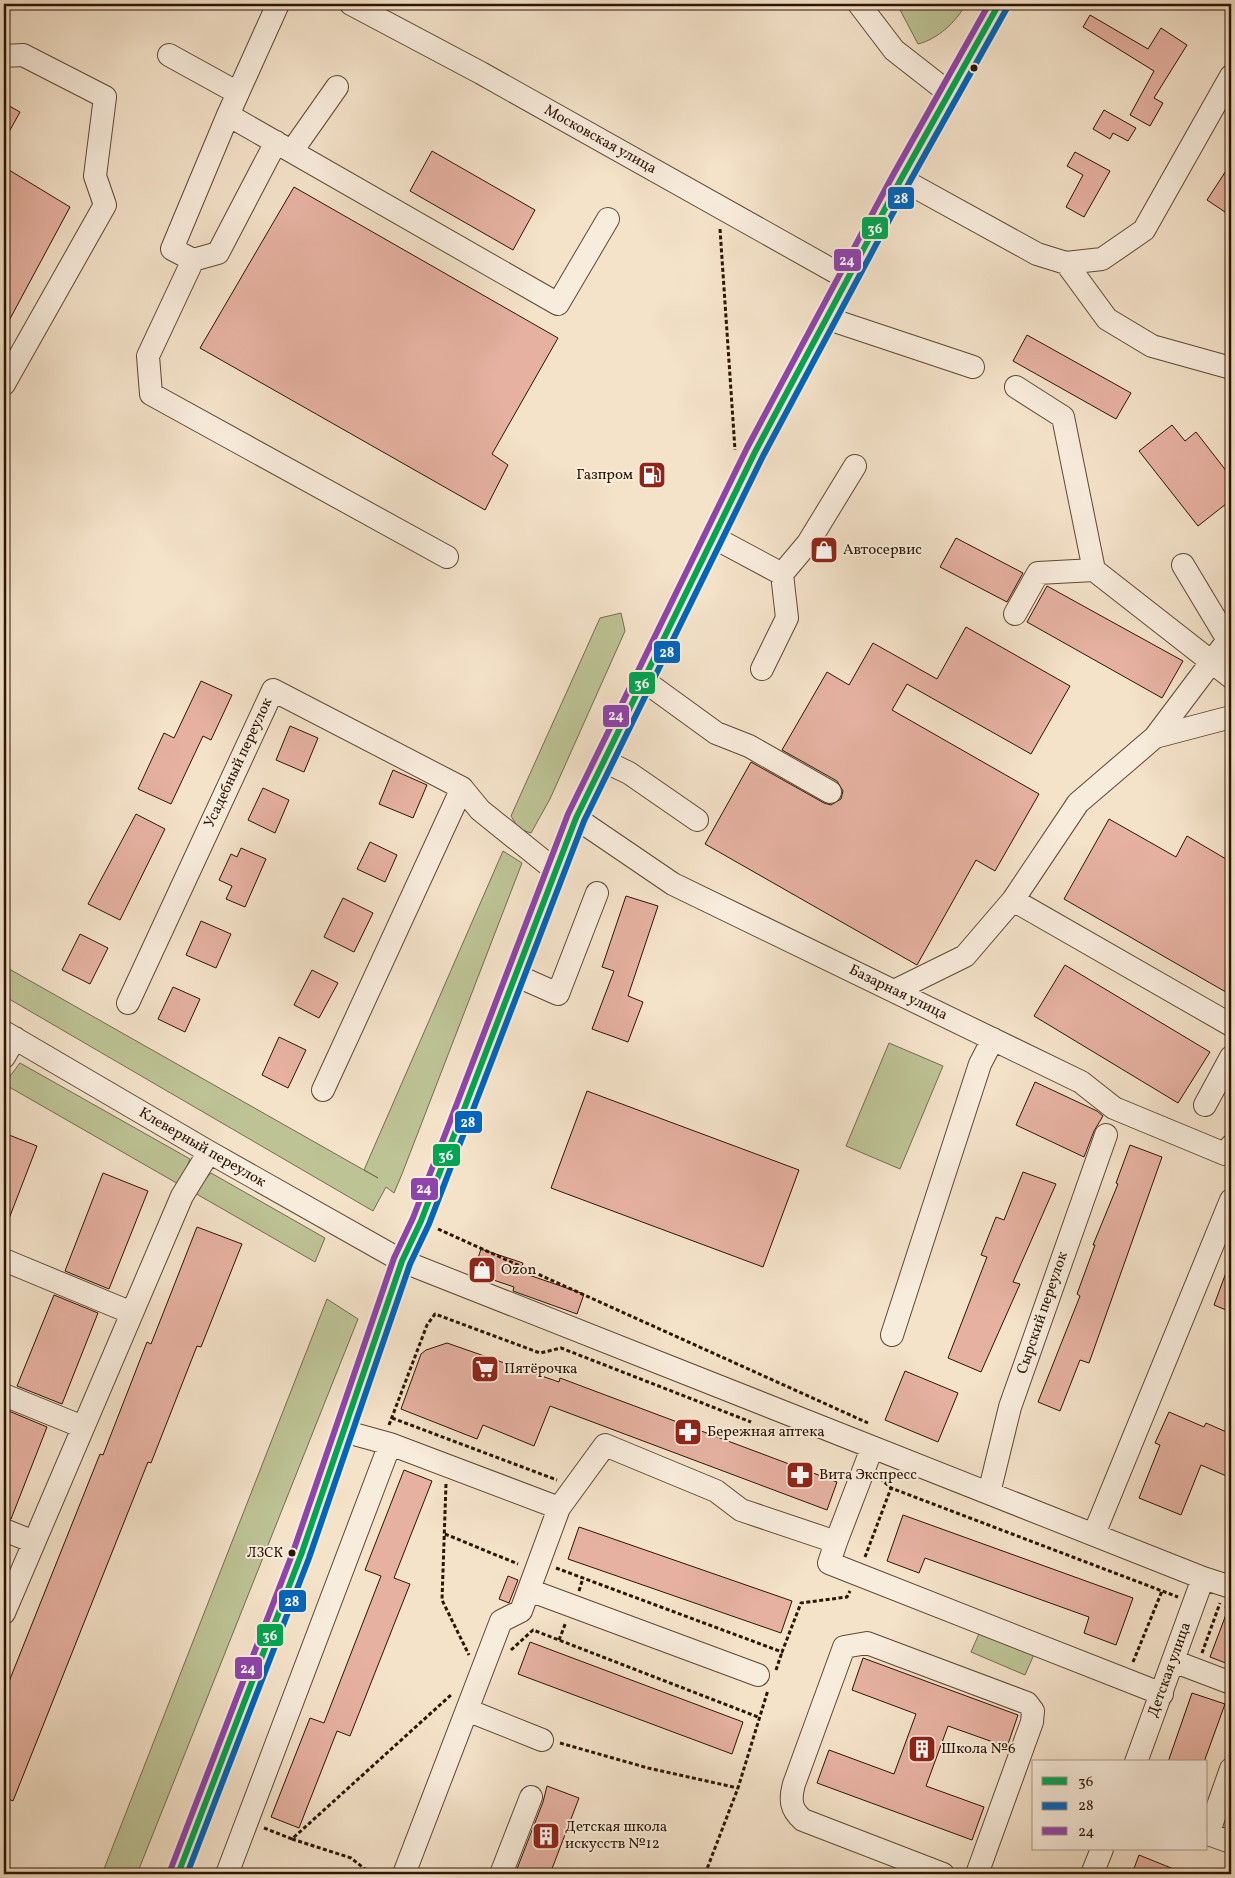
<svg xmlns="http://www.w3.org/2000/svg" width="1235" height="1878" viewBox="0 0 1235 1878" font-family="Vollkorn,serif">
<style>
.green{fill:#bdc395;stroke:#746c4c}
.building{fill:#e6b1a1;stroke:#2c1503}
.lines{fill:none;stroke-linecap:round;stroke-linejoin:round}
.minor-casing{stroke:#5e4834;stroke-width:24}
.path{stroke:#2c1503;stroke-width:3;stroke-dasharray:4 2.5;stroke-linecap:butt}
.minor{stroke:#f8ecdc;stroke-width:22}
.bus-1-casing{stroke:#f8ecdc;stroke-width:10}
.bus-2-casing{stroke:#f8ecdc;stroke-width:10}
.bus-3-casing{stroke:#f8ecdc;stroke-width:10}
.bus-1{stroke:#00a651;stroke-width:6}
.bus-2{stroke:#0065bd;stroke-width:6}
.bus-3{stroke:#8e44ad;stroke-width:6}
.bus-dot{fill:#2c1503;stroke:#f8ecdc;stroke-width:2}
.labels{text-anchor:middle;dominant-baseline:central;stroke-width:4;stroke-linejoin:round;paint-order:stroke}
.bus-label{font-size:14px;fill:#2c1503;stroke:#f8ecdc;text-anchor:end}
.street-label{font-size:15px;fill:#2c1503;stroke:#f8ecdc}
.poi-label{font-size:15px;fill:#2c1503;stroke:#f8ecdc;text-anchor:start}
.line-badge{stroke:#f8ecdc;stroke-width:2}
.badge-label{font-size:14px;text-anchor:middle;font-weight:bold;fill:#fff}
</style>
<rect width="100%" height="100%" fill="#f4e2c9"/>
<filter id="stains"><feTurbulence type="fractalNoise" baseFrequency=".004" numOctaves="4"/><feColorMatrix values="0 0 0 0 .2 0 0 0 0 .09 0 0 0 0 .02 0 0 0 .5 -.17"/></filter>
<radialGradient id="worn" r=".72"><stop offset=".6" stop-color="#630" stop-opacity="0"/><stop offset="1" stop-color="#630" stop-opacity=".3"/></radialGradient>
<path class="green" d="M 897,4 L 966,4 C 956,22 938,39 918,44 Z
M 621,613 L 625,631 L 550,799 L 531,833 L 519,829 L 511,816 L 600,618 Z
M 503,851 L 522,863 L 402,1174 L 394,1193 L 386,1187 L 373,1211 L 4,996 L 4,966 L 378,1178 L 364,1170 Z
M 889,1043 L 943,1066 L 900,1169 L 846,1146 Z
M 20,1063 L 190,1159 L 180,1185 L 4,1084 Z
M 211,1173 L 325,1238 L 315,1262 L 193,1192 Z
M 327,1299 L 358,1319 L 137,1874 L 102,1874 Z
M 981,1629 L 1035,1652 L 1025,1675 L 971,1652 Z"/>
<path class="building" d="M 1090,15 L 1148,49 L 1161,28 L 1187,45 L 1154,98 L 1163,103 L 1150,126 L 1130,115 L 1154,71 L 1083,27 Z
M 4,103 L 20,112 L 4,141 Z
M 1104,110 L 1136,128 L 1128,141 L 1113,133 L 1110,139 L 1093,129 Z
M 432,151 L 535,210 L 513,250 L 410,191 Z
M 1075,152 L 1110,171 L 1084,217 L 1066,207 L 1083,175 L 1067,166 Z
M 1231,163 L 1231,216 L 1207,200 Z
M 4,167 L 70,207 L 4,330 Z
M 294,187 L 558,338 L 492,454 L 508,465 L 485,510 L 200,348 Z
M 1027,335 L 1131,393 L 1116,419 L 1013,361 Z
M 1172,425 L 1185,441 L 1196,432 L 1231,477 L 1231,500 L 1198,526 L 1139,451 Z
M 956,538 L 1023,573 L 1007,602 L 940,567 Z
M 1047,586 L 1183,661 L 1162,698 L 1027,622 Z
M 966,627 L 1070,686 L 1031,754 L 907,684 L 892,710 L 1039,794 L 995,871 L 976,860 L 917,965 L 705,844 L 751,762 L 824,803 L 831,805 L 841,799 L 843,791 L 837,781 L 782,750 L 827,672 L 849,685 L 873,643 L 937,679 Z
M 201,681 L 232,695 L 211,740 L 203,736 L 171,804 L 138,789 L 164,733 L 174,738 Z
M 290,726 L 318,738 L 304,772 L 276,760 Z
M 393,770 L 427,785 L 413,818 L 379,804 Z
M 263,788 L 289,800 L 275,833 L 248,820 Z
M 136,814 L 165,829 L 120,920 L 88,904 Z
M 1109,819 L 1176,857 L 1187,836 L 1231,862 L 1231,995 L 1064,899 Z
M 370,842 L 397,855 L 385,882 L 357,869 Z
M 241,848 L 266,859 L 245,907 L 226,899 L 232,886 L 219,880 L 231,854 L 237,857 Z
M 626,896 L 658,906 L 628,996 L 643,1002 L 628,1042 L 592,1029 L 614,971 L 602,967 Z
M 343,898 L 373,913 L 354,952 L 324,937 Z
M 201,921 L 231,934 L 216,968 L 186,955 Z
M 80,934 L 108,948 L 90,984 L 62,970 Z
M 1065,965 L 1210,1052 L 1178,1103 L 1034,1016 Z
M 312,970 L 338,983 L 319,1018 L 294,1005 Z
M 173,987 L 200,999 L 185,1032 L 158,1019 Z
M 279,1037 L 306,1050 L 288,1088 L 262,1075 Z
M 1035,1082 L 1097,1111 L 1103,1116 L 1094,1131 L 1084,1157 L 1016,1125 Z
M 587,1091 L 799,1170 L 763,1267 L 551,1188 Z
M 4,1133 L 37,1146 L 5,1229 L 4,1229 Z
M 1130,1145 L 1162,1157 L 1089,1363 L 1080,1360 L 1060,1411 L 1038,1402 L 1080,1296 L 1077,1294 L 1095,1245 L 1093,1245 L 1118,1184 L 1116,1183 Z
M 1023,1172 L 1056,1184 L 1013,1282 L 1020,1284 L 981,1372 L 948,1358 L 987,1257 L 981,1255 L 996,1217 L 1004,1220 Z
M 103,1173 L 148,1191 L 109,1289 L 65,1271 Z
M 197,1227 L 242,1244 L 201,1347 L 197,1346 L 151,1463 L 148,1462 L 13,1801 L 4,1797 L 4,1694 L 100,1454 L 103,1455 L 147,1342 L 151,1344 Z
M 481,1249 L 523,1263 L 520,1272 L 584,1294 L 577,1314 L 524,1295 L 513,1291 L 514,1287 L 473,1273 Z
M 1230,1262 L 1231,1262 L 1231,1312 L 1214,1305 Z
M 54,1295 L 98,1313 L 62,1404 L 17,1386 Z
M 447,1343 L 559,1382 L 560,1378 L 837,1482 L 827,1510 L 550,1406 L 534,1446 L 483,1425 L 477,1439 L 401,1409 L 421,1354 L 426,1350 Z
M 905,1371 L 958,1393 L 938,1442 L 885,1420 Z
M 4,1409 L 47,1427 L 11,1519 L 4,1517 Z
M 1169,1412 L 1204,1427 L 1206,1423 L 1231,1434 L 1231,1478 L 1201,1465 L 1181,1515 L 1139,1498 L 1160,1445 L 1155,1443 Z
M 404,1470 L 432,1481 L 394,1578 L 410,1584 L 350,1736 L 337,1731 L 299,1828 L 271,1817 L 310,1718 L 324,1723 L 381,1576 L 365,1570 Z
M 903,1515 L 1133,1598 L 1116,1645 L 1084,1633 L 1089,1617 L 925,1558 L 919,1573 L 887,1561 Z
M 579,1527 L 792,1601 L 781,1633 L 568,1559 Z
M 508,1576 L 518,1580 L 509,1603 L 499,1599 Z
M 1230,1604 L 1231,1604 L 1231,1665 L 1210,1657 Z
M 530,1642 L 743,1722 L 732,1754 L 518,1674 Z
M 863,1658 L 1018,1715 L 1007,1747 L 948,1726 L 926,1786 L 984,1807 L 972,1840 L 817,1783 L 829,1750 L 894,1774 L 916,1714 L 852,1690 Z
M 1192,1693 L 1225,1704 L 1204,1762 L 1168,1762 Z
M 547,1786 L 579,1798 L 550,1874 L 515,1874 L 543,1802 Z
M 1139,1855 L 1186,1874 L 1132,1874 Z"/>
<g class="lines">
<defs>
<path id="minor" d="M 278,4 L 228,115 L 558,304 L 608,219
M 351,4 L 481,73 L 848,279
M 859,4 L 894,50 L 949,93
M 169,55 L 238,93
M 4,56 L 23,55 L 105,97 L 95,176 L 105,205 L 4,384
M 228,115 L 172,249 L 193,260 L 148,356 L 151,394 L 447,557
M 292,151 L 337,87
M 901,179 L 1037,254 L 1066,263 L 1102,259 L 1144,230 L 1231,76
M 193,260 L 218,253 L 276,142
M 1066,263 L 1107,319 L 1152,346 L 1231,368
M 826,318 L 973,367
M 1016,387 L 1063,417 L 1094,570 L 1231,677
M 713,537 L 782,574 L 808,543 L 855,466
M 1183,565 L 1228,640
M 1015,614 L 1038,573 L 1094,570
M 762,669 L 787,618 L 782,574
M 643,680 L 716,733 L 749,746 L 830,792
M 1155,737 L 1228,640 L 1231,639
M 604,761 L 629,773 L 697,820
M 576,818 L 673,884 L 1081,1082 L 1114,1108 L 1225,1154 L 1231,1146
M 1013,900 L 1231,1025
M 515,975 L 558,994 L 597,893
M 894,991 L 965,956 L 1013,900 L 1078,803 L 1155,737 L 1231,717
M 128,1003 L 273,690 L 462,788 L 480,810 L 556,871
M 4,1032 L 209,1152 L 402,1261 L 1203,1578 L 1231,1587
M 4,1057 L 15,1038
M 323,1090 L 462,788
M 1205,1105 L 1231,1057
M 4,1260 L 132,1313
M 892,1335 L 980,1064 L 993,1039
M 4,1395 L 83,1427
M 343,1431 L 390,1444 L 559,1508 L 521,1611 L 501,1621 L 404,1874
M 989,1493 L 1010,1407 L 1106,1135
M 559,1508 L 605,1445 L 716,1491 L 741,1510 L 836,1542 L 829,1563 L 1162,1694
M 4,1530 L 34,1542
M 1094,1534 L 1231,1200
M 836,1542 L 872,1448
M 529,1590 L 758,1675
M 4,1613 L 182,1196 L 209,1152
M 1173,1661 L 1231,1683
M 467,1710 L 542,1740
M 1136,1762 L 1203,1578
M 1231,1769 L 1208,1834 L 1231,1842
M 178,1874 L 301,1555 L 402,1261 L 421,1221 L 576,818 L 755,452 L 901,179 L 999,4
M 227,1874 L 390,1444
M 501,1874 L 531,1797
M 943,1874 L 803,1820 C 790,1809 790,1799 794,1784 L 844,1647 L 867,1643 L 1027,1703 L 1033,1711 L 1032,1722 L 977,1874
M 1092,1874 L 1102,1849"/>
</defs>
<use href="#minor" class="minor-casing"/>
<path class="path" d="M 720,229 L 735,450
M 438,1229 L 868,1423
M 392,1418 L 557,1480
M 389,1425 L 427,1325 L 435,1314 L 540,1353 L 561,1348 L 751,1422
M 880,1478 L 891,1488 L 1178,1597
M 446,1484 L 442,1600 L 469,1655
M 445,1534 L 518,1564
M 865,1557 L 891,1488
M 556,1568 L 782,1652 L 801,1603 L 847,1597 L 850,1591
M 579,1591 L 583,1578
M 1225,1606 L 1231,1609
M 559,1640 L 566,1622
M 511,1650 L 533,1630 L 758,1717
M 1202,1653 L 1220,1603
M 1133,1662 L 1162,1591
M 776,1670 L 782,1652
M 560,1743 L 648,1768 L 738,1788
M 264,1828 L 292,1839 L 452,1694
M 292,1839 L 351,1858 L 371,1874
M 705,1874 L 738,1788 L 768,1690"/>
<use href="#minor" class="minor"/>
<defs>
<path id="bus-1" d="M 178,1874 L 301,1555 L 402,1261 L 421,1221 L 576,818 L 755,452 L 901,179 L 999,4"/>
<path id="bus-2" d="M 187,1874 L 309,1558 L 410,1264 L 429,1224 L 584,821 L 763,456 L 909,183 L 1007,8"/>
<path id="bus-3" d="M 170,1871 L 293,1552 L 394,1258 L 413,1218 L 568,814 L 747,448 L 893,175 L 989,4"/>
</defs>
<use href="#bus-1" class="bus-1-casing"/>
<use href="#bus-2" class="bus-2-casing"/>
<use href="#bus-3" class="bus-3-casing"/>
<use href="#bus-1" class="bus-1"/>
<use href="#bus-2" class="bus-2"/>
<use href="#bus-3" class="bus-3"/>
</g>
<defs>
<symbol id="fuel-square" viewBox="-11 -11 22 22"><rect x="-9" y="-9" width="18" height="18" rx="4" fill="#8f2418" stroke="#f8ecdc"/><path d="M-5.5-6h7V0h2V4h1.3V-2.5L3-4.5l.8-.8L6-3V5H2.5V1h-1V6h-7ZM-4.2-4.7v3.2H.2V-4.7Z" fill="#fff"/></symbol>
<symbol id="shop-square" viewBox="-11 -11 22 22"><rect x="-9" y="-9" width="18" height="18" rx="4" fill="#8f2418" stroke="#f8ecdc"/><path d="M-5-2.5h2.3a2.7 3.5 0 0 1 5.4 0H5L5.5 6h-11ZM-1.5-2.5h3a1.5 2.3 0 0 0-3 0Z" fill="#fff"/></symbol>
<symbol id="supermarket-square" viewBox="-11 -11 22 22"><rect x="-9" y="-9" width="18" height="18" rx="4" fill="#8f2418" stroke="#f8ecdc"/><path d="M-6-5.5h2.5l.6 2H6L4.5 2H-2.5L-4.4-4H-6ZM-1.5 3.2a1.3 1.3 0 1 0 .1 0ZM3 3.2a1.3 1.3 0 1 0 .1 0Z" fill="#fff"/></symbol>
<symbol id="pharmacy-square" viewBox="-11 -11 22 22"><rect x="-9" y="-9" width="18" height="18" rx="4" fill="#8f2418" stroke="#f8ecdc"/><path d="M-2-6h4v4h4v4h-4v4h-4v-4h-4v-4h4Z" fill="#fff"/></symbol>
<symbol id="building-square" viewBox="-11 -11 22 22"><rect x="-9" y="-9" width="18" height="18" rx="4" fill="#8f2418" stroke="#f8ecdc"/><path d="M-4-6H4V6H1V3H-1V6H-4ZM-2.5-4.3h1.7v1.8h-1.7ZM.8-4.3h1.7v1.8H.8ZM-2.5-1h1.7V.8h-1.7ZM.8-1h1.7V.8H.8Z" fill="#fff"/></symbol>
</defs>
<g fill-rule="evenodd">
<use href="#fuel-square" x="636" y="459" width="32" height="32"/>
<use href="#shop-square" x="808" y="534" width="32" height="32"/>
<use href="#shop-square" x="466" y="1254" width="32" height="32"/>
<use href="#supermarket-square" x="469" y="1353" width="32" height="32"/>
<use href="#pharmacy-square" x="672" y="1416" width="32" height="32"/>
<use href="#pharmacy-square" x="784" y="1459" width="32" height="32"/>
<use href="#building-square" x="906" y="1733" width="32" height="32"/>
<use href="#building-square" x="530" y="1820" width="32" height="32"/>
</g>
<g class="bus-dot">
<circle cx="974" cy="68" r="4.5"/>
<circle cx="292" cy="1553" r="4.5"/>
</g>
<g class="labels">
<g class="bus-label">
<text x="283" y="1553">ЛЗСК</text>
</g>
<g class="street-label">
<text transform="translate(600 140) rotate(29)">Московская улица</text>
<text transform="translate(239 763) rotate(-65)">Усадебный переулок</text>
<text transform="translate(898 993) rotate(26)">Базарная улица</text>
<text transform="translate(202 1148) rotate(30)">Клеверный переулок</text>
<text transform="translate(1043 1313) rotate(-71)">Сырский переулок</text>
<text transform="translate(1170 1670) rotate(-70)">Детская улица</text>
</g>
<g class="poi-label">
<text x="633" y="475" text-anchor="end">Газпром</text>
<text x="843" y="550">Автосервис</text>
<text x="501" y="1270">Ozon</text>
<text x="504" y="1369">Пятёрочка</text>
<text x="707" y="1432">Бережная аптека</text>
<text x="819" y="1475">Вита Экспресс</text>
<text x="941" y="1749">Школа №6</text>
<text x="565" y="1827">Детская школа<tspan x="565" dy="17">искусств №12</tspan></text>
</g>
</g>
<g class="line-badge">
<rect x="887" y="186" width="28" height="24" rx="5" fill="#0065bd"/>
<rect x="861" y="216" width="28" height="24" rx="5" fill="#00a651"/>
<rect x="833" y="248" width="29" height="24" rx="5" fill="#8e44ad"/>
<rect x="653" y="640" width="28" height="24" rx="5" fill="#0065bd"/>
<rect x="628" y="671" width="28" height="24" rx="5" fill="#00a651"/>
<rect x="602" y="704" width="28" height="24" rx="5" fill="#8e44ad"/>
<rect x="454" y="1110" width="29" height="24" rx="5" fill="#0065bd"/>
<rect x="432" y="1143" width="29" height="24" rx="5" fill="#00a651"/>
<rect x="410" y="1177" width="29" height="24" rx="5" fill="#8e44ad"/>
<rect x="278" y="1589" width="29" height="24" rx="5" fill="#0065bd"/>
<rect x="256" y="1623" width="28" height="24" rx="5" fill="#00a651"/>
<rect x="234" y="1656" width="29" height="24" rx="5" fill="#8e44ad"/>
</g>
<g class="badge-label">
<text x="901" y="203">28</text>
<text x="875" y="233">36</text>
<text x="847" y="265">24</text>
<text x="667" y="657">28</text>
<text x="642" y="688">36</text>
<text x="616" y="720">24</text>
<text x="468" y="1127">28</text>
<text x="446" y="1160">36</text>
<text x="424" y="1193">24</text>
<text x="292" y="1606">28</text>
<text x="270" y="1640">36</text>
<text x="248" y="1673">24</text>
</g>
<rect width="1235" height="1878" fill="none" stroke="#f4e2c9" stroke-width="20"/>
<rect x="5" y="5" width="1225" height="1868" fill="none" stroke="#2c1503" stroke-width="2.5"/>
<rect x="10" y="10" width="1215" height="1858" fill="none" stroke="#2c1503"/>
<rect x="1032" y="1760" width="175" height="90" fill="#f8ecdc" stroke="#a69685"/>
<rect x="1042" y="1777" width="25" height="8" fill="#00a651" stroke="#a69685"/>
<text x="1078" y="1786" font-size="15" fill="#2c1503">36</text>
<rect x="1042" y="1802" width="25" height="8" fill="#0065bd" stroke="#a69685"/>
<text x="1078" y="1810" font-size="15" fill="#2c1503">28</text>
<rect x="1042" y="1827" width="25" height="8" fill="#8e44ad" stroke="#a69685"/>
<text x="1078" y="1836" font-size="15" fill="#2c1503">24</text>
<rect width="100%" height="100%" filter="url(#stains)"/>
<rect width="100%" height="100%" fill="url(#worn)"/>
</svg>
